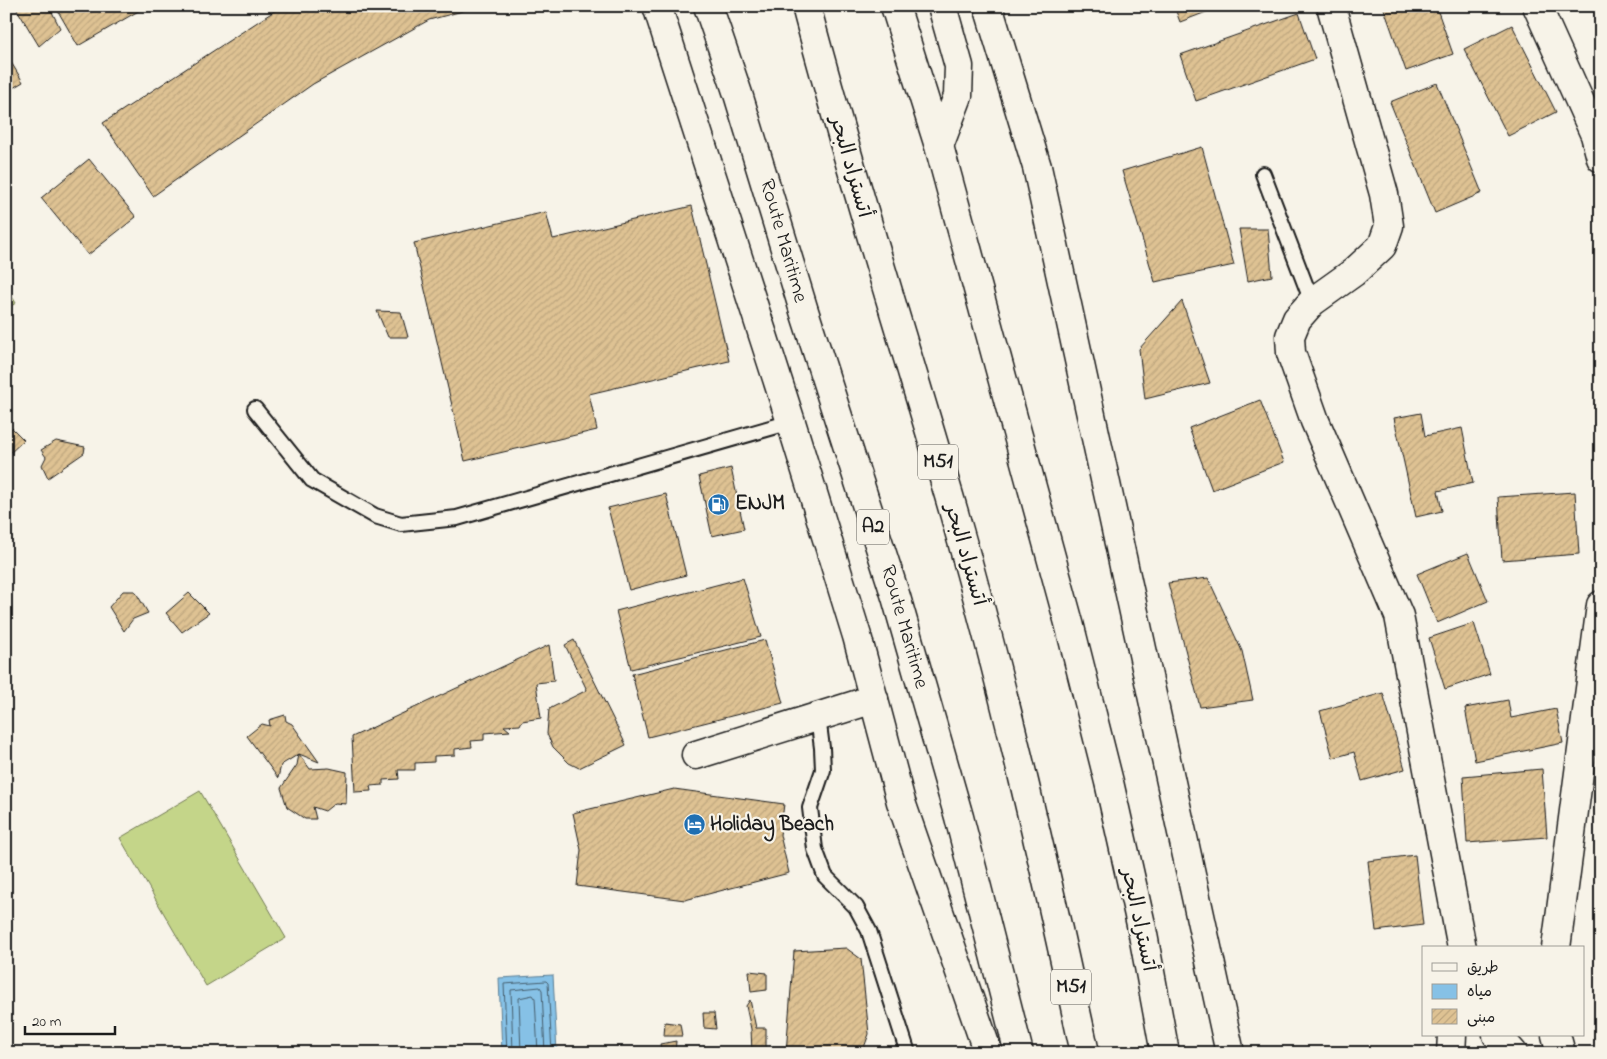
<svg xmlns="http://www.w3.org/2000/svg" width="1607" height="1059" viewBox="0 0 1607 1059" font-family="'Indie Flower','Playpen Sans Arabic',sans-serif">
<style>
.park{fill:url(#park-dots);stroke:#707852}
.garden{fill:#c4d589;stroke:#707852}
.water{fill:#86c1e6;stroke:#5c7f95}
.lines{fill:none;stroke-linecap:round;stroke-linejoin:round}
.shore{stroke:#465e6d;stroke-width:1}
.building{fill:url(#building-hatch);stroke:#1c1c1c}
.lane-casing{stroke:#1c1c1c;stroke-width:18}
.street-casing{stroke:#1c1c1c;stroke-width:31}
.secondary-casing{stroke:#1c1c1c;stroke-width:31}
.highway-casing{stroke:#1c1c1c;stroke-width:31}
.lane{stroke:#f7f3e8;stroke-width:14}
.street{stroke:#f7f3e8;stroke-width:28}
.secondary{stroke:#f7f3e8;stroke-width:28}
.highway{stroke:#f7f3e8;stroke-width:28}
.labels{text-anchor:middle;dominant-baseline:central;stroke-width:4.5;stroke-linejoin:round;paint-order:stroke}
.shield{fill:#f7f3e8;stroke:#5e5c59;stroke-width:1}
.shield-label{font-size:20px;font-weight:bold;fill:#1c1c1c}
.street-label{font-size:21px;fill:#1c1c1c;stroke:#f7f3e8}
.poi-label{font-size:21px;font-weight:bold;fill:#1c1c1c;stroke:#f7f3e8;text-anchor:start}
</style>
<defs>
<pattern id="park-dots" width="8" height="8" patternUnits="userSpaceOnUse" patternTransform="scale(1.25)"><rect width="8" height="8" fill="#c4d589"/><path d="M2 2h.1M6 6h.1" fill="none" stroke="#a8b676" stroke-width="1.8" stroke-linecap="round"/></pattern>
<pattern id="building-hatch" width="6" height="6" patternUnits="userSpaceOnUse" patternTransform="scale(1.25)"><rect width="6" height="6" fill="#dec293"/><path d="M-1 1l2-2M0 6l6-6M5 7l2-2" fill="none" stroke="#bea67e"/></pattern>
</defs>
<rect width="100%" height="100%" fill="#f7f3e8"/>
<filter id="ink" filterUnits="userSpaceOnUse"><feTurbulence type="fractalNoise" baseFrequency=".02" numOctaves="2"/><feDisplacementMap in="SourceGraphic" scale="10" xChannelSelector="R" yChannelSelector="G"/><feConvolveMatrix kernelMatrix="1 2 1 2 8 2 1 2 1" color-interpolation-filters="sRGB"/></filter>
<g filter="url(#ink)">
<path class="park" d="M 6,287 L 16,303 L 6,309 Z"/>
<path class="garden" d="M 200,791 L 286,938 L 206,986 L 120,838 Z"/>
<path class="water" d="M 553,975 L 557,1053 L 502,1053 L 499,978 Z"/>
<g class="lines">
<path class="shore" d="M 507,1053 L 504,984 L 546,981 L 548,983 L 552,1053
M 513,1053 L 511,990 L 540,987 L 542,990 L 545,1053
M 521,1053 L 519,998 L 533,995 L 535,998 L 538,1053"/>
</g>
<path class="building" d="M 15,6 L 49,6 L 60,28 L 39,46 Z
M 55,6 L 147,6 L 78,46 Z
M 282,6 L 481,6 L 429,20 L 313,84 L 153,196 L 103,123 Z
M 1174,6 L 1222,6 L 1180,22 Z
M 1383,6 L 1436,6 L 1453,54 L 1406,71 Z
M 1299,13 L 1315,59 L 1196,101 L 1180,55 Z
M 1512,25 L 1556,112 L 1508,136 L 1464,49 Z
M 6,54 L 23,82 L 6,92 Z
M 1437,83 L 1482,193 L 1435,213 L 1390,102 Z
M 1202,147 L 1234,265 L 1155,282 L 1122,171 Z
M 89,159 L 136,217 L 88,255 L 41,198 Z
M 692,206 L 729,361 L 589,394 L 597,430 L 465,461 L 414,243 L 546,212 L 553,239 Z
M 1239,229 L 1268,229 L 1272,276 L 1248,281 Z
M 1182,301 L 1210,383 L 1145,399 L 1139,349 Z
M 377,311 L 401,312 L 408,337 L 388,337 Z
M 1260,400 L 1284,462 L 1212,490 L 1189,428 Z
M 1421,413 L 1425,436 L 1462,428 L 1473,483 L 1438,491 L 1442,511 L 1416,517 L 1394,418 Z
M 12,428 L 24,440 L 9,454 L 6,450 L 6,435 Z
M 56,441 L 85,447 L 84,453 L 48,478 L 42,465 L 46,457 L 41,450 Z
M 731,468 L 744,529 L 712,536 L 699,476 Z
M 1575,492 L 1579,554 L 1502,560 L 1498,497 Z
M 666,494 L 686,575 L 629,590 L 608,508 Z
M 1468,553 L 1488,601 L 1437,623 L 1417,574 Z
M 743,578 L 761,637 L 631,669 L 616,611 Z
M 1208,578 L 1242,651 L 1253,700 L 1200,707 L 1168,583 Z
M 123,591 L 135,591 L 148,613 L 133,619 L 124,631 L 109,607 Z
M 189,593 L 209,613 L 182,632 L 166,613 Z
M 1474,623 L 1490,674 L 1445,689 L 1429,638 Z
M 574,640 L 626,745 L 579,768 L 569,763 L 553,747 L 547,734 L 549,709 L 587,690 L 565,645 Z
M 765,640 L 783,703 L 648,737 L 632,674 Z
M 549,645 L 554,681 L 536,683 L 541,718 L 522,721 L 520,725 L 504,726 L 510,731 L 484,733 L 484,740 L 471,741 L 472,747 L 455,749 L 455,755 L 434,756 L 434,762 L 415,763 L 415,770 L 398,770 L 399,779 L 383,780 L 383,785 L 370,786 L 371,791 L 355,792 L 352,737 Z
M 1383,693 L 1405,769 L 1362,781 L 1354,752 L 1333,758 L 1320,711 Z
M 1508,700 L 1511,718 L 1556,709 L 1563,743 L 1475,761 L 1465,708 Z
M 285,715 L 286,721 L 292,724 L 319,762 L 299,754 L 281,765 L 278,778 L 247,736 L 262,724 L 270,726 L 269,720 Z
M 299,754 L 310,769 L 329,768 L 347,772 L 346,804 L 335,803 L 325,811 L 313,807 L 316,819 L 305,819 L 287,807 L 281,788 L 297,765 Z
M 1542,769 L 1547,837 L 1467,843 L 1463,776 Z
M 674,789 L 784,804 L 780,835 L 789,873 L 685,900 L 577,886 L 581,850 L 573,813 Z
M 1415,855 L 1423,925 L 1376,931 L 1368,861 Z
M 846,948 L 861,959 L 869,1034 L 862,1053 L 786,1053 L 794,951 Z
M 749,971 L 767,973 L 767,990 L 751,992 Z
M 750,1000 L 756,1028 L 766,1028 L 766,1053 L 752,1053 L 751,1029 L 746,1006 Z
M 703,1013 L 714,1013 L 716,1029 L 704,1028 Z
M 665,1022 L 680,1024 L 682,1036 L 664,1036 Z
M 676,1041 L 675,1053 L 662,1053 L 660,1044 Z"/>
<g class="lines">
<defs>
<path id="lane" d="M 1263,174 L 1312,302
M 255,409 L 312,480 L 375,516 L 401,524 L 457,518 L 791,422
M 818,717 L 822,748 L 823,770 L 810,808 L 815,849 L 825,876 L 856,907 L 869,931 L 908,1053"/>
<path id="street" d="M 1331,6 L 1384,194 L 1389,226 L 1382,246 L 1354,272 L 1312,302 L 1297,319 L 1290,336 L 1291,353 L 1315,421 L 1399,616 L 1462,948
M 1537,6 L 1595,135 L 1601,158
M 696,755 L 874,699
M 1556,948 L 1601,605
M 1497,1035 L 1513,1053
M 1556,1035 L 1561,1053
M 1451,1053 L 1452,1035"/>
<path id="secondary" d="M 657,6 L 791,422 L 857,636 L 901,802 L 988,1053"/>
<path id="highway" d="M 708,6 L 738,94 L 804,311 L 896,597 L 959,817 L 1019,1053
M 806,6 C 851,177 905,344 954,513 C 1005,691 1046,872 1085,1053
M 895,6 L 939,146 L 1069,623 L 1109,782 L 1142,929 L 1165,1053
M 988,6 L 1037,167 L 1230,1053
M 939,146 L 958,96 L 959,66 L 942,6"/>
</defs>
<use href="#lane" class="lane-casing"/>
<use href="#street" class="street-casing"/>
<use href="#secondary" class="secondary-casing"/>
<use href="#highway" class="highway-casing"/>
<use href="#lane" class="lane"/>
<use href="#street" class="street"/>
<use href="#secondary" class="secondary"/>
<use href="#highway" class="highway"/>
</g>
</g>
<defs>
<symbol id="fuel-disc" viewBox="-11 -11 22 22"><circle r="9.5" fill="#1f6fb2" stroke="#f7f3e8"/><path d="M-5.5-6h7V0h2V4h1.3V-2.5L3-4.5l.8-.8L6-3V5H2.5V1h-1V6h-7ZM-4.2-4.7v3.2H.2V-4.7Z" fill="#fff"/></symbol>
<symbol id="hotel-disc" viewBox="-11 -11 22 22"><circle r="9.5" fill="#1f6fb2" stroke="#f7f3e8"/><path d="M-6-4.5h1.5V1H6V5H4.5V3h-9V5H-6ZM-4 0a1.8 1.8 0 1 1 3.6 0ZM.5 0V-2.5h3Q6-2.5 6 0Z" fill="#fff"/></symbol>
</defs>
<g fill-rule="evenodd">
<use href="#fuel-disc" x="706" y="492" width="25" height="25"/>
<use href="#hotel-disc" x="682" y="812" width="25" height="25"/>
</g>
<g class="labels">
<g class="shield">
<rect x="918" y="444.5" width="40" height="35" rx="4"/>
<rect x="857" y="509.5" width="32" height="35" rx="4"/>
<rect x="1051" y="969.5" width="40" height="35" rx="4"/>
</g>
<g class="shield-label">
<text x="938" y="462">M51</text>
<text x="873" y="527">A2</text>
<text x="1071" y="987">M51</text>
</g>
<g class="street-label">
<text transform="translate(850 167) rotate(74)">أتستراد البحر</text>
<text transform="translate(783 241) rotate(74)">Route Maritime</text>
<text transform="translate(965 555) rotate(74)">أتستراد البحر</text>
<text transform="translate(904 627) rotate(74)">Route Maritime</text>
<text transform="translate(1138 920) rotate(78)">أتستراد البحر</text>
</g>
<g class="poi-label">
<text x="735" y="504">ENJM</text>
<text x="710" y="825">Holiday Beach</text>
</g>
</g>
<rect width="1607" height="1059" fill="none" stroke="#f7f3e8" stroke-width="25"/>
<rect x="12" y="12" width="1582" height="1034" fill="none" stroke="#1c1c1c" stroke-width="2" filter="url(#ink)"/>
<rect x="1422" y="946" width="162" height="90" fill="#f7f3e8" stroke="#9f9d96"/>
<rect x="1432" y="963" width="25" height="8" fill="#f7f3e8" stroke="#9f9d96"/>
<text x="1467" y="972" font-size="15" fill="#1c1c1c">طريق</text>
<rect x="1432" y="984" width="25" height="15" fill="#86c1e6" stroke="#9f9d96"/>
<text x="1467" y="996" font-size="15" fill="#1c1c1c">مياه</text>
<rect x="1432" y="1009" width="25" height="15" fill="url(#building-hatch)" stroke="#9f9d96"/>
<text x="1467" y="1022" font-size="15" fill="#1c1c1c">مبنى</text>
<path d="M25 1026v8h90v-8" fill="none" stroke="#1c1c1c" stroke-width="2.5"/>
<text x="32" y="1026" font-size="15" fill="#1c1c1c" stroke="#f7f3e8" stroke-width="4" paint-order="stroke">20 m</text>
</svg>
